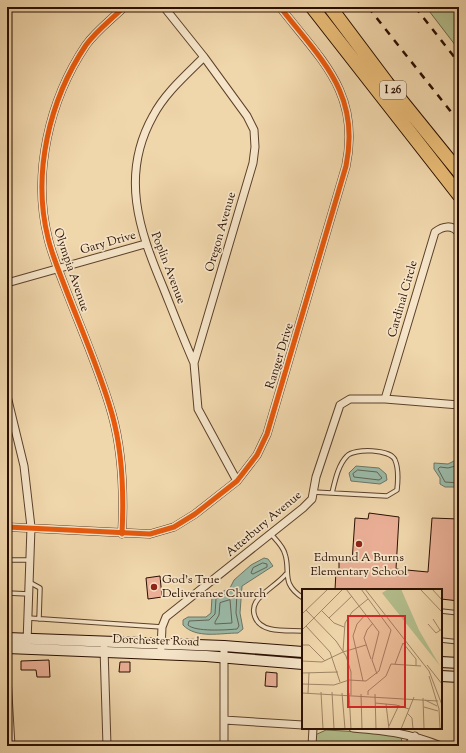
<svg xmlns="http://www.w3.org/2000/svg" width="466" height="753" viewBox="0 0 466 753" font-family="'Sorts Mill Goudy',serif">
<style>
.green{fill:#b4bf8d;stroke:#6f6746}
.water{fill:#9ab9a7;stroke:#6d7564}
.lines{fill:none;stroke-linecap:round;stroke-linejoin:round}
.shore{stroke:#626454;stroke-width:1}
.building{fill:#eaaf96;stroke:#2a0f00}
.lane-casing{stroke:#5c412b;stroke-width:5.5}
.street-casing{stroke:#5c412b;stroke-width:9}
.secondary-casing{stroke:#2a0f00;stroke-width:12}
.highway-casing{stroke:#2a0f00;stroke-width:15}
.lane{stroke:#f5e4c8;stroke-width:3.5}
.street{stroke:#f5e4c8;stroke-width:7}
.secondary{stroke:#f5e4c8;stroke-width:10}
.highway{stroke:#e8bb76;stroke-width:13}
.rail{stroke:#2a0f00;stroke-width:2.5;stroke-dasharray:7 7;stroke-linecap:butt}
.cycleway-casing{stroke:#f5e4c8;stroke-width:8}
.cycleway{stroke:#e8590c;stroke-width:5}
.poi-dot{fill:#8f2418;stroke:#f5e4c8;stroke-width:1.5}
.labels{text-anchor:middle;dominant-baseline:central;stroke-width:3.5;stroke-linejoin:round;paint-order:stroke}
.shield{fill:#f5e4c8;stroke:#674f3c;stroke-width:1}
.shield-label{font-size:11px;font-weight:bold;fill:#2a0f00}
.street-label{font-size:12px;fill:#2a0f00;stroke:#f5e4c8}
.poi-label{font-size:12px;fill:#2a0f00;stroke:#f5e4c8}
.inset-road{fill:none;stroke:#a18667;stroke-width:1}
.view{fill:#d62828;fill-opacity:0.15;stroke:#d62828;stroke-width:2}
.inset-edge{fill:none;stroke:#2a0f00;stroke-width:2}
</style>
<rect width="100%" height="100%" fill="#f0d6ab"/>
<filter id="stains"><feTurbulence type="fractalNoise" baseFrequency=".005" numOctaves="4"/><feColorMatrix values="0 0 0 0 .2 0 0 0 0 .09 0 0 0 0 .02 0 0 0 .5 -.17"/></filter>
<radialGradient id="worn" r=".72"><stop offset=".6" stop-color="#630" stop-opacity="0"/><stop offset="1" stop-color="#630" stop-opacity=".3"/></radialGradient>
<path class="green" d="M 426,7 L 459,7 L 459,50 Z
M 326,730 L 396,734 L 401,737 L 402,742 L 399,746 L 314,746 L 315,735 Z"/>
<path class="water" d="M 454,461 L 459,461 L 459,487 L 445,487 L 440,484 L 440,478 L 434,469 L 434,463 L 448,464 Z
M 356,466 L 379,468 L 386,474 L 387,480 L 380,484 L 351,481 L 349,473 Z
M 264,558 L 268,559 L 273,566 L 242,586 L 240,613 L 243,629 L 238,633 C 221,633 196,639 183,625 L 183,620 L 188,617 L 206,617 L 211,613 L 212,597 L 230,588 L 234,580 L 251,565 Z"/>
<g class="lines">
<path class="shore" d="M 459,465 L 448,468 L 440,467 L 438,469 L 445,482 L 459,483
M 358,470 L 377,472 L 382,478 L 379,480 L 354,477 L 353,474 Z
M 263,563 L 267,564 L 267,567 L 253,574 L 251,573 L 253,568 Z
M 234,590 L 237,592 L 236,613 L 239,626 L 237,629 C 226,630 195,632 188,625 L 189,621 L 209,620 L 215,614 L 216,599 Z
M 230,600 L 232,623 L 215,624 L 215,622 L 219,615 L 220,603 Z"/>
</g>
<path class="building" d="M 369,513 L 399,517 L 396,569 L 428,572 L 432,518 L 459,519 L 459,601 L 441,599 L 441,590 L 335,590 L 336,571 L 339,571 L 339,561 L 352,562 L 355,518 L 368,519 Z
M 160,576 L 162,597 L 148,599 L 146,578 Z
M 49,660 L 50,677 L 37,677 L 36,670 L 21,670 L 21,661 Z
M 120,662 L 130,662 L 130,672 L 119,672 Z
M 266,672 L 277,673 L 277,687 L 265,686 Z"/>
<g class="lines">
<defs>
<path id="lane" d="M 313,492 L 387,496 L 397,490 C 398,481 399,469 395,460 C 391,449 354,448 347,456 C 338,465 335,481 332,493
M 271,534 C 276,540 283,546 285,554 C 291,572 280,583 303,598
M 7,560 L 30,560
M 286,574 C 278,584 262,592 256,602 C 253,607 253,612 255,617 C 261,634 288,630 303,631
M 29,582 L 40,588 L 39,619
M 7,593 L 29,594
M 441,611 L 459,613
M 28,618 L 162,627
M 441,640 L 459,642"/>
<path id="street" d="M 164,7 L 204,57 L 247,116 L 254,130 L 255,147 L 253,163 L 194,363 L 198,409 L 237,481
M 7,283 L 145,244
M 194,363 C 183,338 173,312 163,287 C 139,230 120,175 153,116 C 165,93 186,75 204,57
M 7,396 L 24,466 L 31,527 L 27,643
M 385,399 L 435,232 C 443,226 452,224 459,233
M 7,527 L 150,534 L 174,527 L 195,514 L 237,481 L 257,455 L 267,434 L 346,166 C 361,93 321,60 280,7
M 122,534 C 124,494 123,453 112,414 C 100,371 81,329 65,287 C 59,271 52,255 48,238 C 32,174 49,100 86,45 C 96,31 112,19 124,7
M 224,646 L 224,746
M 104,648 L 107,746
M 161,648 L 162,627 L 166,617 L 303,508 L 312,499 L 316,477 L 340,405 L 350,399 L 385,399 L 459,405
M 7,677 L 11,746
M 224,720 L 303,725
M 353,728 C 388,731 408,733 441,746
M 312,746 L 313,728
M 408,746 L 415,736"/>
<path id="secondary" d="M 7,638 L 224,646 L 303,652
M 7,648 L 206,656 L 303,664
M 441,662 L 459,663
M 441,676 L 459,677"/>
<path id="highway" d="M 312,7 L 459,195
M 330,7 L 387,83 L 459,172"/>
</defs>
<use href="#lane" class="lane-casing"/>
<use href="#street" class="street-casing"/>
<use href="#secondary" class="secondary-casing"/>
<use href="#highway" class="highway-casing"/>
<use href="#lane" class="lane"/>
<use href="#street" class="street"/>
<use href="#secondary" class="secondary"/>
<use href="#highway" class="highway"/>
<path class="rail" d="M 368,7 L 459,122
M 415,7 L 459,63"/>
<defs>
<path id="cycleway" d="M 7,527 L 150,534 L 174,527 L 195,514 L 237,481 L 257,455 L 267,434 L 346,166 C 361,93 321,60 280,7
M 122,534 C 124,494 123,453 112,414 C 100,371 81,329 65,287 C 59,271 52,255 48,238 C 32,174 49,100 86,45 C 96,31 112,19 124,7"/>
</defs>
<use href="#cycleway" class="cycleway-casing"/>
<use href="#cycleway" class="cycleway"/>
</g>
<g class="poi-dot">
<circle cx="359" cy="544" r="4"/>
<circle cx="154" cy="587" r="4"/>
</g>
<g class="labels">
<rect class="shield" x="380" y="81" width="26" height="18" rx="3"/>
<g class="shield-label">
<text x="393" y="90">I 26</text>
</g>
<g class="street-label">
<text transform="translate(221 232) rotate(-74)">Oregon Avenue</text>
<text transform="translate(108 243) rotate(-16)">Gary Drive</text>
<text transform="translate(168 268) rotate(69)">Poplin Avenue</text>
<text transform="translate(71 270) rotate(71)">Olympia Avenue</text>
<text transform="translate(403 299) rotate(-74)">Cardinal Circle</text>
<text transform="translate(280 356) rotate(-73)">Ranger Drive</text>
<text transform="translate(264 524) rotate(-40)">Atterbury Avenue</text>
<text transform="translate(156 641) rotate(2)">Dorchester Road</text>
</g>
<g class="poi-label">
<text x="359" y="558">Edmund A Burns<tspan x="359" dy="14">Elementary School</tspan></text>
<text x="162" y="580" text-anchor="start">God's True<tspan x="162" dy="14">Deliverance Church</tspan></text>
</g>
</g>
<g transform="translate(302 589)">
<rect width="140" height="140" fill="#f0d6ab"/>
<path d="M 86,0 L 99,0 L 117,41 L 138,77 L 80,4 Z" fill="#b4bf8d"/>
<path class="inset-road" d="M 44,0 L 77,43 L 70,71 L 75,85M 63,0 L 127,82 L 140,116M 118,0 L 140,23M 130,0 L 140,11M 4,21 L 34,52 L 44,67 L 49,83 L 49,106M 20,22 L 32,34 L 42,38M 0,25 L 26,0M 27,29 L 50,7M 131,30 L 138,41M 126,35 L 134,44 L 140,40M 4,37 L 28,63 L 38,93M 0,41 L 41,0M 0,56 L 7,56 L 23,72M 41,62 L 43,34 L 50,23 L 66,10M 69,70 L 62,49 L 65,41 L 71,34M 0,72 L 20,73 L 41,63 L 64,56M 93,75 L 101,54 L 114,70 L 114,77M 125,76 L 140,95M 0,84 L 36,83M 127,87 L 137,120 L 138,140M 61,92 L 51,47 L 55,35 L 64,25M 0,95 L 32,96 L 47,91 L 64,92 L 77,82 L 89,41 L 59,0M 19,103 L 21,140M 30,103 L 32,140M 0,104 L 136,112M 6,104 L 7,84M 40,104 L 43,140M 47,104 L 49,140M 59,105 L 60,140M 73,105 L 74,140M 66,106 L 66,102 L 84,87 L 89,75 L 119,77M 121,109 L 122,140M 123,111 L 135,117M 73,114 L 94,116 L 107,120M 84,115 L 87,140M 122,118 L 136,122M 105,124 L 110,129 L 111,140M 87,137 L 97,116M 99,140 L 112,108"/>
<path class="view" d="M 46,27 L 103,27 L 103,118 L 46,118 Z"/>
<rect width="140" height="140" class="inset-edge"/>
</g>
<rect width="466" height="753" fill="none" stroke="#f0d6ab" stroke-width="24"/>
<rect x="8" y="8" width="450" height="737" fill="none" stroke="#2a0f00" stroke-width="2"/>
<rect x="12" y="12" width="442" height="729" fill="none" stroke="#2a0f00"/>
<rect width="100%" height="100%" filter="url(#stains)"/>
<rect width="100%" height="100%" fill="url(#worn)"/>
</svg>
